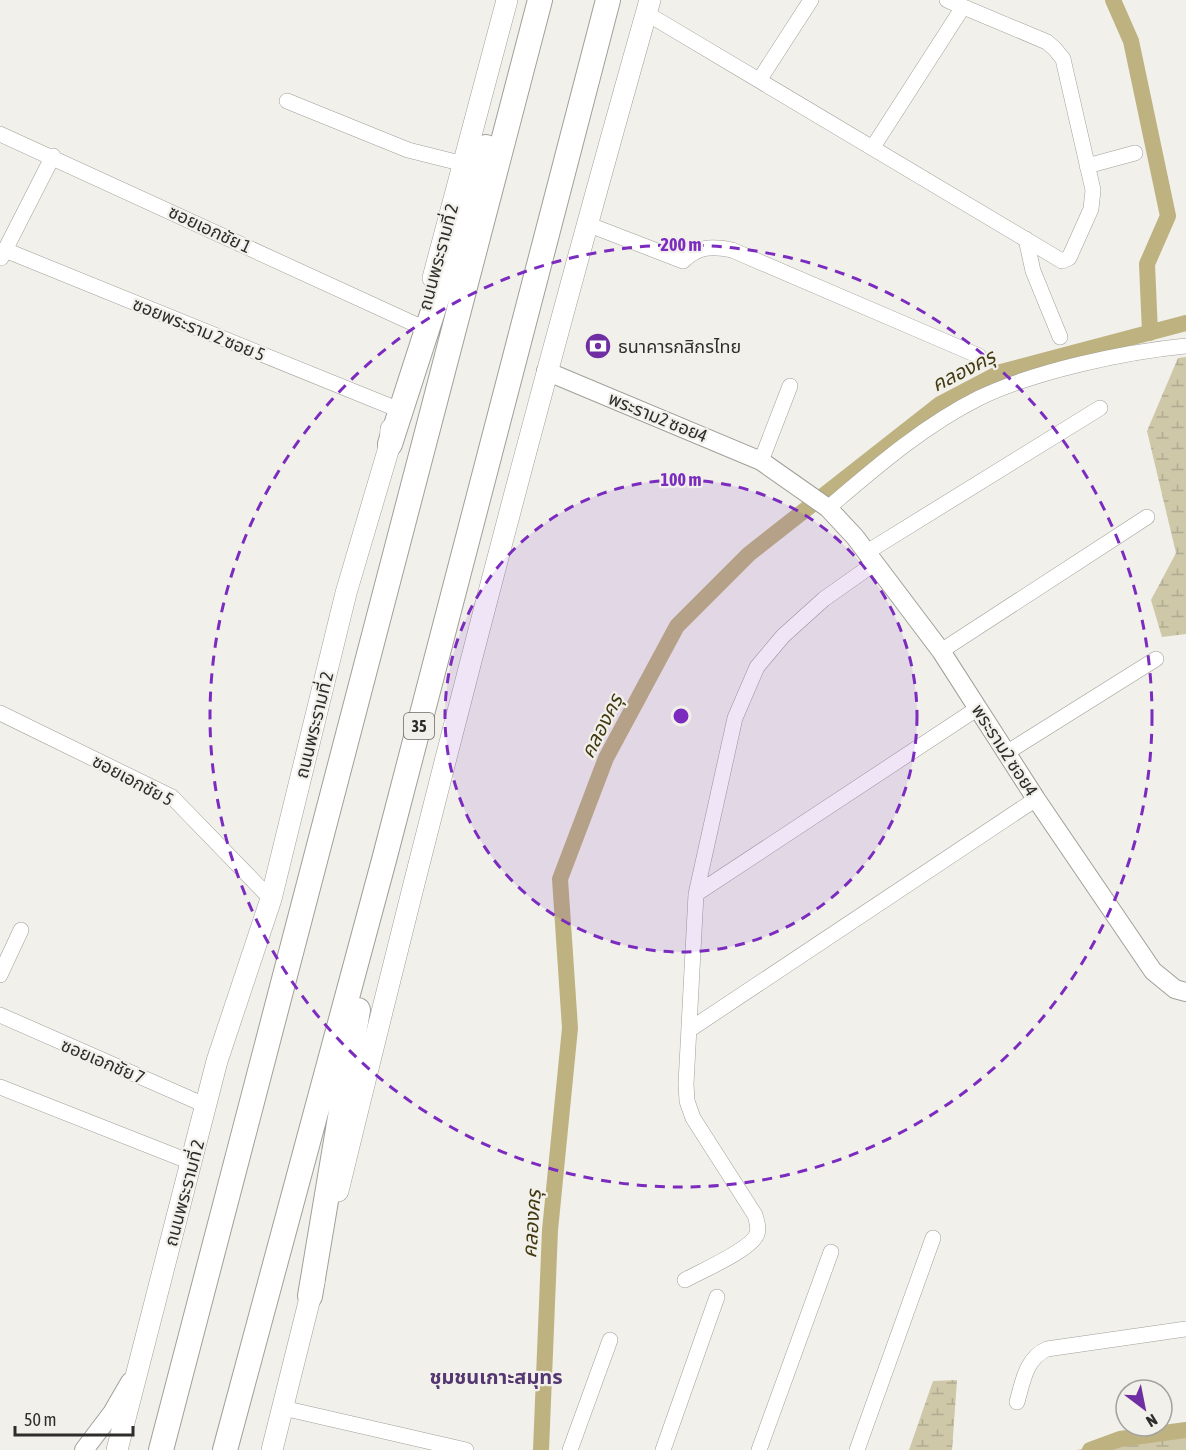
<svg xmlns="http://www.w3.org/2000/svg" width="1186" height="1450" viewBox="0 0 1186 1450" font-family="'Asap Condensed','Noto Sans Thai',sans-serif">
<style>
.wetland{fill:url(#wetland-marsh)}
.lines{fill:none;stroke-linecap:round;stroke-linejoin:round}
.canal{stroke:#beb281;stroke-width:16}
.minor-casing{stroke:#a09f99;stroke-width:16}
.tertiary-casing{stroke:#a09f99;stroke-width:20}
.secondary-casing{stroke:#a09f99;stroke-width:22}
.trunk-casing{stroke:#a09f99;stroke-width:26}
.minor{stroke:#fff;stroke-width:15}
.tertiary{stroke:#fff;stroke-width:18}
.secondary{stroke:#fff;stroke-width:21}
.trunk{stroke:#fff;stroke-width:24}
.ring{fill:none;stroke:#7b2cbf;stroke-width:3;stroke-dasharray:10 8}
.labels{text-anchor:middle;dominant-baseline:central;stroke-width:4.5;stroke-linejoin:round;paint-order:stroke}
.shield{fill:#f1f0ea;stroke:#686864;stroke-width:1.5}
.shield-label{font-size:16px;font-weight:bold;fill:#2e2d2b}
.street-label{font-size:18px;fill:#2e2d2b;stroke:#f1f0ea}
.poi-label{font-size:18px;fill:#2e2d2b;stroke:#f1f0ea;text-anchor:start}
.water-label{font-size:20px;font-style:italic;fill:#423911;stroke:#f1f0ea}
.neighbourhood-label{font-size:20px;font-weight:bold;fill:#543670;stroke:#f1f0ea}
.centre{fill:#7b2cbf;stroke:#f1f0ea;stroke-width:3}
.ring-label{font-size:18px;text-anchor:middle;font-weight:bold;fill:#7b2cbf;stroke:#f1f0ea;stroke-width:4.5;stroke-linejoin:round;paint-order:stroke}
</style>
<defs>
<pattern id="wetland-marsh" width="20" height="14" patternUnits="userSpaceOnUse" patternTransform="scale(1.5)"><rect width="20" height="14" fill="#cec7a8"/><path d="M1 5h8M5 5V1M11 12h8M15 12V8" fill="none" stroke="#b1ab91"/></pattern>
</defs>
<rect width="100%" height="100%" fill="#f1f0ea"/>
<path class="wetland" d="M 1186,357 L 1186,634 L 1162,637 L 1151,600 L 1176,553 L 1147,431 L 1178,358 Z
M 957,1380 L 952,1450 L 909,1450 L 933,1381 Z
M 1186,1422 L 1186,1450 L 1077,1450 Z"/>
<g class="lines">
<path class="canal" d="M 1113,0 L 1131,41 L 1168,216 L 1147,264 L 1150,333
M 541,1450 L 550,1230 L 570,1028 L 560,879 L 606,758 L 677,626 L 749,554 L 940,404 L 1001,372 L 1186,323
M 1090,1450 L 1120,1439 L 1186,1430"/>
<defs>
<path id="minor" d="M 646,13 L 1062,261 L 1069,258 L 1091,209 L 1093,190 L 1063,59 L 1055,49 L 1047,42 L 947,0
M 760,79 L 811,0
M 287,101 L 408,150 L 464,164
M 0,134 L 419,326
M 873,147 L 963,7
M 1087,166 L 1135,153
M 587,224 L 683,261 C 698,246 712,246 732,250 L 979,356
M 1026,239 L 1033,271 L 1060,337
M 5,250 L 392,407
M 1,258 L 53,156
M 761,461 L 790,386
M 828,508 C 875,468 923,426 979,398 C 1035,371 1124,352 1186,346
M 867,552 L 1100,408
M 941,651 L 1147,517
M 0,713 L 172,797 L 271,899
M 1006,753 L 1156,659
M 696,894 L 978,708
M 0,975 L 21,930
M 0,1015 L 207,1106
M 689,1030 L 1036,799
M 0,1087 L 193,1163
M 685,1280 C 701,1271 751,1250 757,1234 C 759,1228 757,1222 755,1215 L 693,1118 L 687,1101 L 686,1084 L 696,894 L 735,718 L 757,667 L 783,636 L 824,599 L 875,563
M 1017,1402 C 1023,1381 1026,1358 1047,1349 L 1186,1329
M 283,1408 L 466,1450
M 570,1450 L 610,1340
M 663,1450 L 717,1297
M 759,1450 L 831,1252
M 857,1450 L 933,1238"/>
<path id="tertiary" d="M 546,371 L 761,461 L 828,508 L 855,537 L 941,651 L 1036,799 L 1153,971 L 1175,989 L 1186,992
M 84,1450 L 112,1413 L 130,1382"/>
<path id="secondary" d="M 433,278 L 507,0
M 338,1191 C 435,792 538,395 650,0
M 117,1450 L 217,1061 L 271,899 L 346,593 L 390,444 L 391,429
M 272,1450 L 314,1282"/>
<path id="trunk" d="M 390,444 L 486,147
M 310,1296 L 358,1010
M 161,1450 L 540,0
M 225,1450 L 384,860 L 608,0"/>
</defs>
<use href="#minor" class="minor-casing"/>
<use href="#tertiary" class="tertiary-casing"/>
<use href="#secondary" class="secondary-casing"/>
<use href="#trunk" class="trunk-casing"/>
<use href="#minor" class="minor"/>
<use href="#tertiary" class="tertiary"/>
<use href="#secondary" class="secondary"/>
<use href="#trunk" class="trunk"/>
</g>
<circle cx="681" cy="716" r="236" fill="#7b2cbf" fill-opacity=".12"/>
<g class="ring">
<circle cx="681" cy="716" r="236"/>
<circle cx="681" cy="716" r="471"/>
</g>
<defs>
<symbol id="bank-disc" viewBox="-11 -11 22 22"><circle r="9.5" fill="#702ea3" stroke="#f1f0ea"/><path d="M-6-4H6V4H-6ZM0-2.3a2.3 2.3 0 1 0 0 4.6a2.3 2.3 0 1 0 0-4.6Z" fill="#fff"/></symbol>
</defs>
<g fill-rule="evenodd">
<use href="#bank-disc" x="583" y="331" width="30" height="30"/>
</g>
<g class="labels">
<rect class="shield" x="404" y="713" width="30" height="26" rx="4.5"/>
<g class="shield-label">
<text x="419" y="726">35</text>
</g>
<g class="street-label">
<text transform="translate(210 229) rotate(25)">ซอยเอกชัย 1</text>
<text transform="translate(438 257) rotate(-75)">ถนนพระรามที่ 2</text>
<text transform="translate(199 329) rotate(22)">ซอยพระราม 2 ซอย 5</text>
<text transform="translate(658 417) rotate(22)">พระราม2 ซอย4</text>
<text transform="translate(314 725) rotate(-76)">ถนนพระรามที่ 2</text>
<text transform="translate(1005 750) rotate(57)">พระราม2 ซอย4</text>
<text transform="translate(133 780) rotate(28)">ซอยเอกชัย 5</text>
<text transform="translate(103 1061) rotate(23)">ซอยเอกชัย 7</text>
<text transform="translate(184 1193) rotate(-75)">ถนนพระรามที่ 2</text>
</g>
<g class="poi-label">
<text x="618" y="346">ธนาคารกสิกรไทย</text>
</g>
<g class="water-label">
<text transform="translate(963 370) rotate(-27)">คลองครุ</text>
<text transform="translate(601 726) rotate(-63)">คลองครุ</text>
<text transform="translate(531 1224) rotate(-86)">คลองครุ</text>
</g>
<g class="neighbourhood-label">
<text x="496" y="1376">ชุมชนเกาะสมุทร</text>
</g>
</g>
<circle cx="681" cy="716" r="9" class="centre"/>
<g class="ring-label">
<text x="681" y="251">200 m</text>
<text x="681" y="486">100 m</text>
</g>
<g transform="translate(1144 1408) rotate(148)"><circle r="28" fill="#f1f0ea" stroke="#a3a29e" stroke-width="1.5"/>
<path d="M0-4.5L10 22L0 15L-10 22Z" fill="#702ea3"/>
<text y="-9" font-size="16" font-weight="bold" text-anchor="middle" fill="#2e2d2b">N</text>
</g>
<path d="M15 1426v9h118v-9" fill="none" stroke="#2e2d2b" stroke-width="3"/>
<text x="24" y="1426" font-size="18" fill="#2e2d2b" stroke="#f1f0ea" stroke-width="4.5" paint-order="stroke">50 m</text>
</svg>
